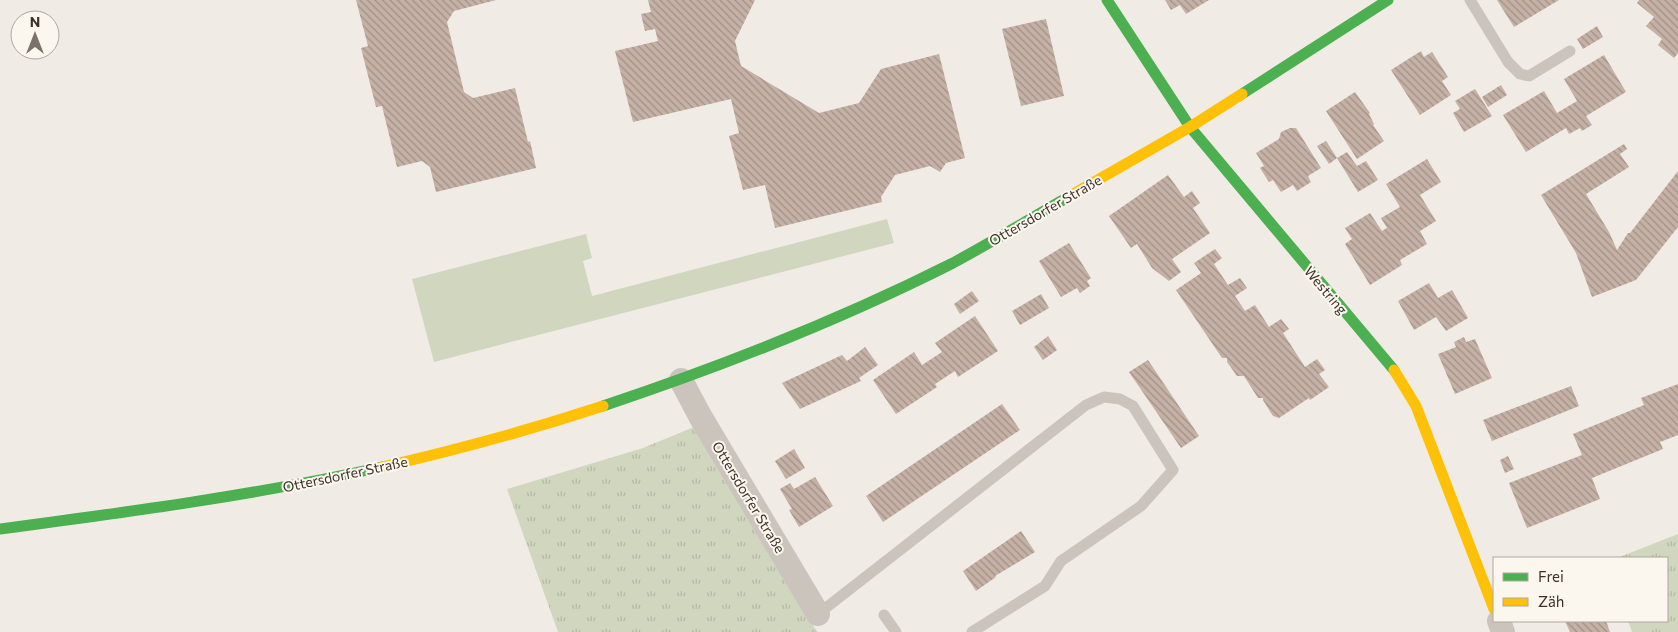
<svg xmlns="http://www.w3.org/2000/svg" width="1678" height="632" viewBox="0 0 1678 632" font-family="Commissioner,sans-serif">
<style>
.grass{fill:url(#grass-tufts)}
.garden{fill:#d0d7be}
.building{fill:url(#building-back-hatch)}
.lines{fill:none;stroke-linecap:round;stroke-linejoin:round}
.lane{stroke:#cac4bd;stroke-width:11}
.street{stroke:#cac4bd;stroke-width:24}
.fast{stroke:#4caf50;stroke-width:11}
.slow{stroke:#ffc107;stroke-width:11}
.labels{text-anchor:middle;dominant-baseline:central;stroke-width:4;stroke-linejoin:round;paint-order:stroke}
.street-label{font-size:14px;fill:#3c312a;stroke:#fbf6ee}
</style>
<defs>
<pattern id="grass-tufts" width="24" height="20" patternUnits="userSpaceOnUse" patternTransform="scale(1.25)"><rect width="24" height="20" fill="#d0d7be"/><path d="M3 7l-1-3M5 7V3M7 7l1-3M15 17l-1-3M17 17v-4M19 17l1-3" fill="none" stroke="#b4b9a3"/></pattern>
<pattern id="building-back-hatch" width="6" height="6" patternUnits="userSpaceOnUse" patternTransform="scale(1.25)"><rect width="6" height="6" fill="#c5b1a6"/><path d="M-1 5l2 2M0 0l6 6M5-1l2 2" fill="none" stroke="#a19187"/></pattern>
</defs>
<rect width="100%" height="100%" fill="#f0ece5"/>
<path class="grass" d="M 694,427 L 817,632 L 558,632 L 507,489 L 643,448 Z
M 1678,534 L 1678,632 L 1632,632 L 1628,621 L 1667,621 L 1667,558 L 1617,558 Z"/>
<path class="garden" d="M 887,219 L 894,243 L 434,362 L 412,279 L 586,234 L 592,258 L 583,261 L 592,296 Z"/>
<path class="building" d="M 356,0 L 496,0 L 454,11 L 447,22 L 464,92 L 473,98 L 515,88 L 528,142 L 530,141 L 536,168 L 436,192 L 430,167 L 422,161 L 397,167 L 382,106 L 376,107 L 361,48 L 368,46 Z
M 648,0 L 755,0 L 735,41 L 741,66 L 819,113 L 859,103 L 881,69 L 939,54 L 965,158 L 946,163 L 940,172 L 930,166 L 895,175 L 881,197 L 882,202 L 775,228 L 765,185 L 743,190 L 729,136 L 739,133 L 731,99 L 633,122 L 615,51 L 658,41 L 655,29 L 645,31 L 641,14 L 651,12 Z
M 1165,0 L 1209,0 L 1186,14 L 1180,5 L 1171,10 Z
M 1497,0 L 1559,0 L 1514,27 Z
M 1639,0 L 1678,0 L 1678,53 L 1674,58 L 1658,45 L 1662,39 L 1646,26 L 1654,17 L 1637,3 Z
M 1046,19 L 1064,96 L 1021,106 L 1002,29 Z
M 1597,26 L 1603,37 L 1583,49 L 1577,39 Z
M 1421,51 L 1424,57 L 1432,52 L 1448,77 L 1442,81 L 1451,95 L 1420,115 L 1391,70 Z
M 1604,55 L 1626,92 L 1586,116 L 1592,125 L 1582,131 L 1580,128 L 1569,134 L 1566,128 L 1526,152 L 1503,115 L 1544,91 L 1557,113 L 1577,101 L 1564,79 Z
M 1501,85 L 1507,95 L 1488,107 L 1482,97 Z
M 1475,89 L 1492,116 L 1464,132 L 1453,113 L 1460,109 L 1455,101 Z
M 1355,92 L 1370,113 L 1369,114 L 1374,124 L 1373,125 L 1384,141 L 1357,159 L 1326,111 Z
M 1290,128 L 1296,128 L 1321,168 L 1308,176 L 1311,182 L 1297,191 L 1293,185 L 1281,192 L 1273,180 L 1269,182 L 1260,168 L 1264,166 L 1256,153 L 1279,139 L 1281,132 Z
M 1326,141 L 1337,158 L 1329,164 L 1317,146 Z
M 1624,144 L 1627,149 L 1620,154 L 1629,167 L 1586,194 L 1609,232 L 1617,250 L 1628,233 L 1630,233 L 1678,171 L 1678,227 L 1636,280 L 1592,297 L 1576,253 L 1541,195 Z
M 1347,152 L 1357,166 L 1366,161 L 1378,180 L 1358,192 L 1337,158 Z
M 1427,159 L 1441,182 L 1420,195 L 1436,221 L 1420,231 L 1427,244 L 1400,260 L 1402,265 L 1370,285 L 1345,244 L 1352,239 L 1345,228 L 1370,213 L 1382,231 L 1387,228 L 1381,218 L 1400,207 L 1386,184 Z
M 1168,175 L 1184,197 L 1192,191 L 1200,203 L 1193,208 L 1210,233 L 1172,259 L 1181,272 L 1169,281 L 1152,268 L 1137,244 L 1131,248 L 1109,216 Z
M 1069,243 L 1091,278 L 1087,281 L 1090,286 L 1080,293 L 1077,288 L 1061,297 L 1039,261 Z
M 1215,249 L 1222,258 L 1214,264 L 1228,285 L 1240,278 L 1247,288 L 1235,296 L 1245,311 L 1255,305 L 1269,327 L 1281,319 L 1289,329 L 1283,333 L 1305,367 L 1317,359 L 1325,370 L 1319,374 L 1329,387 L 1310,400 L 1309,398 L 1279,418 L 1273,416 L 1263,400 L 1263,398 L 1258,398 L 1244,376 L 1237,376 L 1227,362 L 1227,358 L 1222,358 L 1176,290 L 1201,273 L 1194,263 Z
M 1429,283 L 1438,298 L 1452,290 L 1468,318 L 1446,331 L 1436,317 L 1414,330 L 1398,301 Z
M 972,291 L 979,301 L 960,314 L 954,304 Z
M 1041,294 L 1049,308 L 1020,325 L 1012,311 Z
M 975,316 L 998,351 L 958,377 L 955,371 L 935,384 L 937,387 L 896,414 L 873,380 L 914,352 L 922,365 L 942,352 L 935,343 Z
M 1048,336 L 1057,350 L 1043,360 L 1034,347 Z
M 1464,337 L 1466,342 L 1475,339 L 1492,378 L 1455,394 L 1438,354 L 1456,347 L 1454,342 Z
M 865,347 L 878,365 L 859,378 L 861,381 L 800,409 L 782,383 L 842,355 L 847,361 Z
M 1148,360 L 1199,436 L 1181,448 L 1129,372 Z
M 1678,384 L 1678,435 L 1660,442 L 1663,449 L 1592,478 L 1600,499 L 1527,528 L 1509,483 L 1582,455 L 1573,434 L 1644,405 L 1641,398 Z
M 1571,386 L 1579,406 L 1492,441 L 1483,420 Z
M 1002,404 L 1020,430 L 883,522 L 866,496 Z
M 794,449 L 805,468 L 786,479 L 775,461 Z
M 1508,456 L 1514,469 L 1505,473 L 1500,460 Z
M 815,477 L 833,506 L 799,527 L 789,510 L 792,509 L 780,489 L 790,483 L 794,489 Z
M 1021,531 L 1035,552 L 995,576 L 996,577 L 976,591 L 963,571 Z
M 1565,621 L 1606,621 L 1610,632 L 1570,632 Z"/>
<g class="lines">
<path class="lane" d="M 1470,0 L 1508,62 L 1520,74 L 1529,76 L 1570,51
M 818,614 L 1086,405 L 1104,397 L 1120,399 L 1133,406 L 1173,470 L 1141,506 L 1061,561 L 1045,586 L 972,632
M 884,615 L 896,632"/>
<path class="street" d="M 681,380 L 700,416 L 818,614
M 1499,621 L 1503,632"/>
<path class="fast" d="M 1107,0 L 1190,127 L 1394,370
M 1242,94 L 1388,0
M 603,406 C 723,366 840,320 953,263 C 992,242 1030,219 1068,197
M 0,529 C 128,512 256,495 382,467"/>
<path class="slow" d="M 1068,197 L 1190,127 L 1242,94
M 1394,370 L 1416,406 L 1494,609
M 382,467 C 456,450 530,430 603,406"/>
</g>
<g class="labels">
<g class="street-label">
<text transform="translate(1045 210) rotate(-30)">Ottersdorfer Straße</text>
<text transform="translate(1326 290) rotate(50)">Westring</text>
<text transform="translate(345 474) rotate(-12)">Ottersdorfer Straße</text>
<text transform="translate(749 497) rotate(59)">Ottersdorfer Straße</text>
</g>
</g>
<rect x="1493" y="557" width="175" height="65" fill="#fbf6ee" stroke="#afa7a0"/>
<rect x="1503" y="573" width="25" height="8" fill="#4caf50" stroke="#afa7a0"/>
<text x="1538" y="582" font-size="15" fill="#3c312a">Frei</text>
<rect x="1503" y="598" width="25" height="8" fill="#ffc107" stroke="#afa7a0"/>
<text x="1538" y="607" font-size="15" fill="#3c312a">Zäh</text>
<g transform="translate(35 35)"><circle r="24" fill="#fbf6ee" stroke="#afa7a0"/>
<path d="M0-4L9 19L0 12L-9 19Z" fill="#7b726b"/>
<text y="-8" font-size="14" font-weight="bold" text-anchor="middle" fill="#3c312a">N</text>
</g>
</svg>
